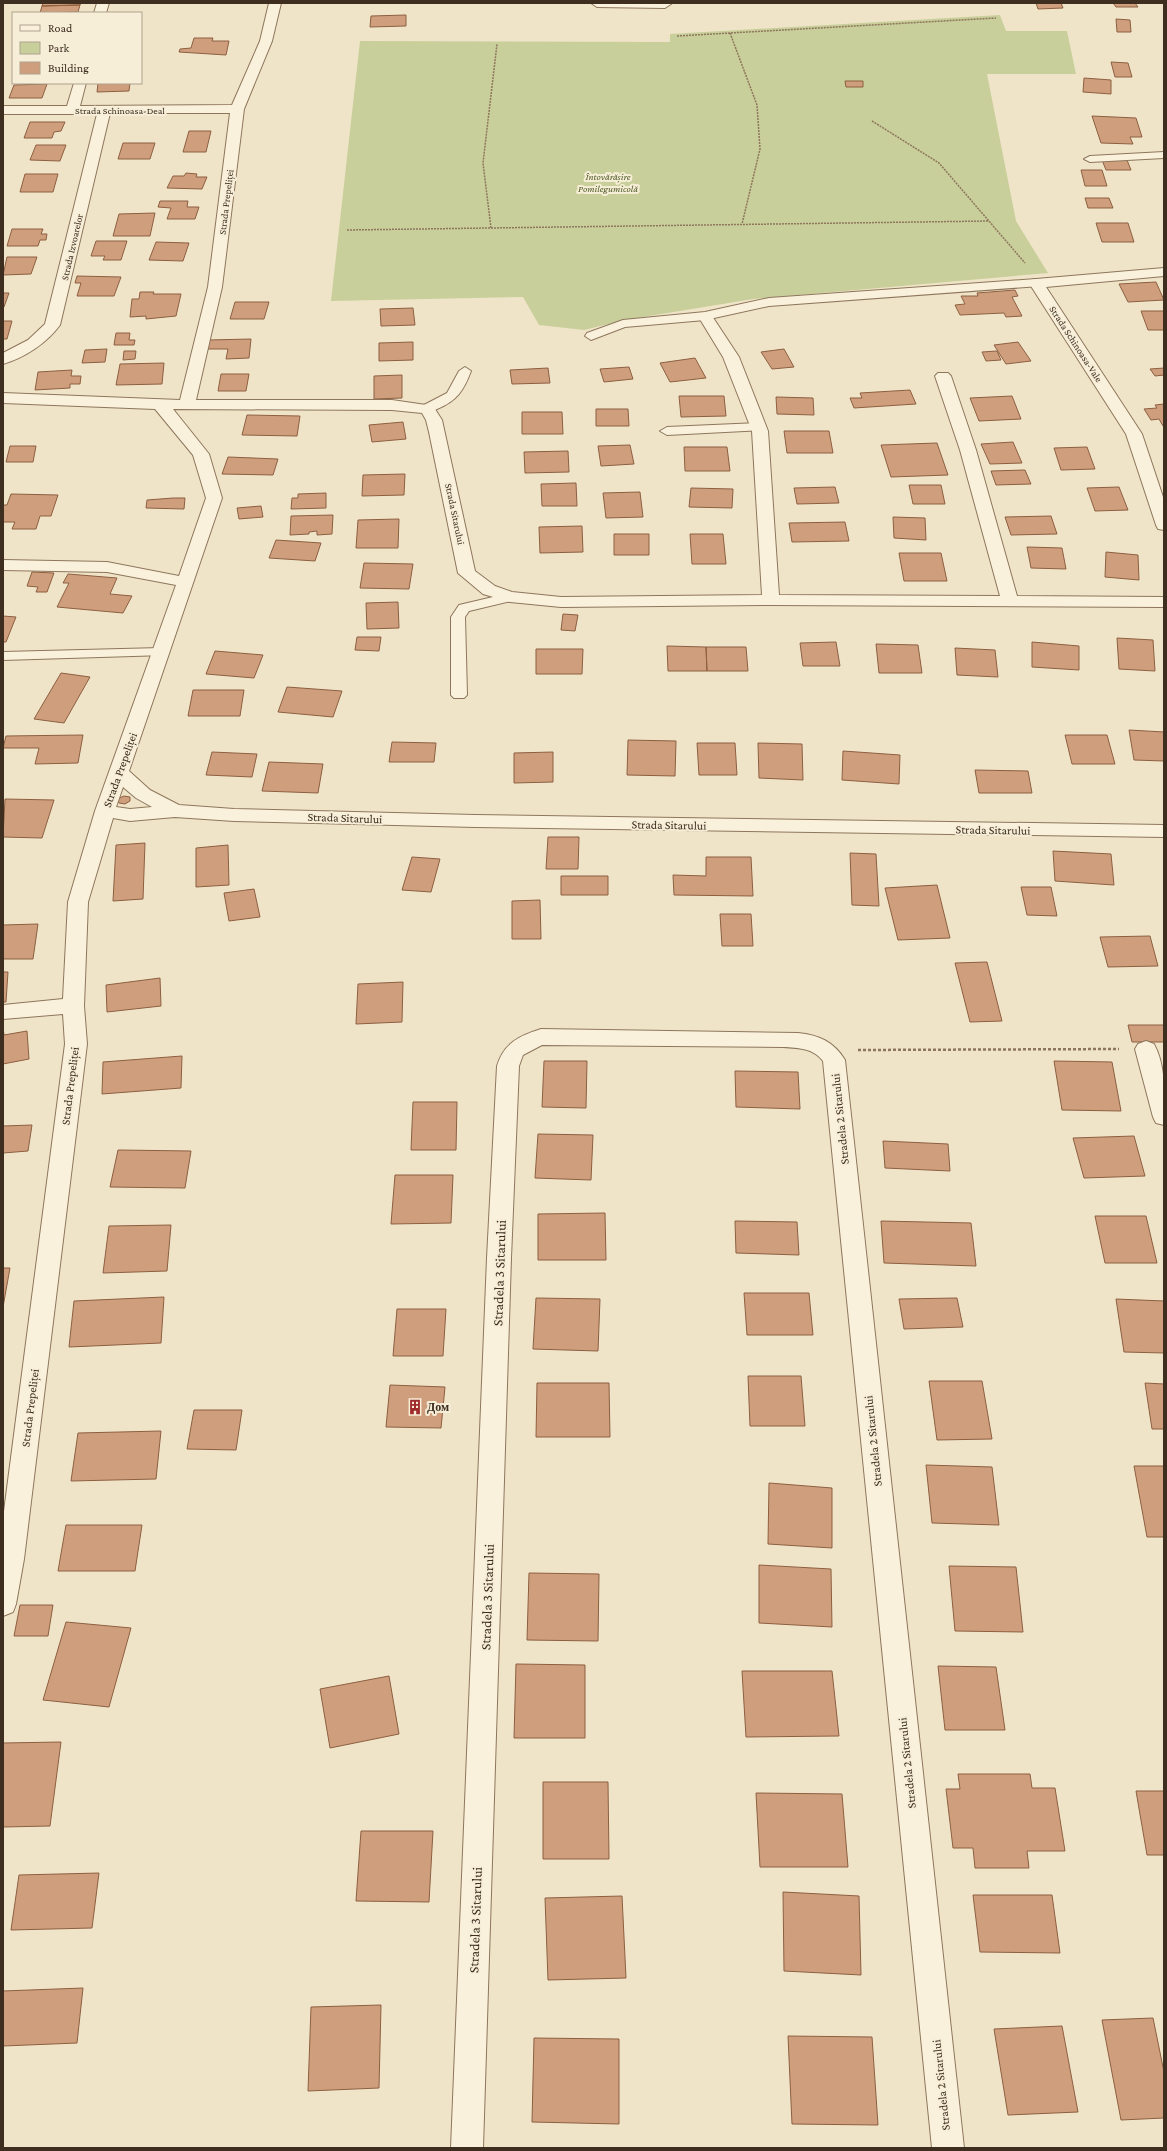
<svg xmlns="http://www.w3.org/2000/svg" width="1167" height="2151" viewBox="0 0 1167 2151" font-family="'Crimson Pro',serif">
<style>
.green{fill:#c9cf9b}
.building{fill:#cf9f7d;stroke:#8d5f41}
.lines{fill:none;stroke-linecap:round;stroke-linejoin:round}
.lane-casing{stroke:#8d765c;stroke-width:2}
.street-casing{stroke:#8d765c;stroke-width:2}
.path-far1{stroke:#8d765c;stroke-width:1.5;stroke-dasharray:2 1;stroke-linecap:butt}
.path{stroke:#8d765c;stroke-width:2.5;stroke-dasharray:3 2;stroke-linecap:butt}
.lane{fill:#faf1dc;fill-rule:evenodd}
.street{fill:#faf1dc;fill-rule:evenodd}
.labels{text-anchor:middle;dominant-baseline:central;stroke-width:4;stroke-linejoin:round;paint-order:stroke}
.far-street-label{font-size:10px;fill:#3d2e20;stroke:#f7eed8}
.far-park-label{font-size:10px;font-style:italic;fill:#4d5a26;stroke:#f7eed8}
.street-label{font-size:12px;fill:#3d2e20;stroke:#f7eed8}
.poi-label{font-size:12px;font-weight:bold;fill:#3d2e20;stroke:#f7eed8;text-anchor:start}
.near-street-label{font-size:14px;fill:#3d2e20;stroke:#f7eed8}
</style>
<rect width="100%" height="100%" fill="#f0e4c8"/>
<path class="green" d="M 1000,15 L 1006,31 L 1067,31 L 1076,74 L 987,74 L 1016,221 L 1048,273 L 753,299 L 625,320 L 584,330 L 539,325 L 523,297 L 331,301 L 360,41 L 670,42 L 670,34 Z"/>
<path class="building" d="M 43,3 L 81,3 L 80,5 L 42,6 Z
M 1036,3 L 1061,3 L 1063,8 L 1038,9 Z
M 1113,3 L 1135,3 L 1138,7 L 1116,7 Z
M 80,5 L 78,12 L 40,13 L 42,6 Z
M 406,15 L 406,26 L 370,27 L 371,16 Z
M 1116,19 L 1130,20 L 1131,32 L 1117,32 Z
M 194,38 L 213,38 L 212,41 L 229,41 L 226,55 L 179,52 L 180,49 L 191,48 Z
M 1111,62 L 1128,63 L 1132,77 L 1115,77 Z
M 1084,78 L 1111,80 L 1111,94 L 1083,92 Z
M 845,81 L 863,81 L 863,87 L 846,87 Z
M 98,83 L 130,83 L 129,91 L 97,92 Z
M 47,84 L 42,98 L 9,98 L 14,85 Z
M 1092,116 L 1136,118 L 1142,137 L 1130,137 L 1133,144 L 1101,143 Z
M 30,122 L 65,122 L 61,131 L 54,132 L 52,138 L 24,138 Z
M 189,131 L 211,131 L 206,152 L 183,152 Z
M 123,143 L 155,143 L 150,159 L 118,159 Z
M 36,145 L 66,145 L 60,161 L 30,160 Z
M 1102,160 L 1127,160 L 1131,170 L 1106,170 Z
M 1081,170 L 1102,170 L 1107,186 L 1085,186 Z
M 186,173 L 197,174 L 196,177 L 207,177 L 202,189 L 167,188 L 173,176 L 184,176 Z
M 25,174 L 58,174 L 53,192 L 20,192 Z
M 1085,198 L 1109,198 L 1113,208 L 1088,208 Z
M 160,201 L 188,201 L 187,207 L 199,207 L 195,219 L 167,219 L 171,208 L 158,207 Z
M 155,213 L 150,236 L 113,236 L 119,214 Z
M 1096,223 L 1128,223 L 1134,242 L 1102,242 Z
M 12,229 L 43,229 L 41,234 L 47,234 L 46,240 L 40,240 L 38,246 L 7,246 Z
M 96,241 L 127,241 L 121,260 L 103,260 L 105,256 L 91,256 Z
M 156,242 L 189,243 L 183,261 L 149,260 Z
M 7,257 L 37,257 L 31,274 L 3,275 Z
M 77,276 L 121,277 L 114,296 L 77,296 L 81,283 L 75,283 Z
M 1156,282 L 1164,300 L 1128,302 L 1119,284 Z
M 1015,290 L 1018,296 L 1012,297 L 1022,316 L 1006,317 L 1004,313 L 960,315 L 955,305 L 965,304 L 961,296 L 978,296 L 977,293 Z
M 140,292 L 154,292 L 153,294 L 181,294 L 176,316 L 146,319 L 146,316 L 130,317 L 132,299 L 139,299 Z
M 3,293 L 9,293 L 4,307 L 3,307 Z
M 235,302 L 269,302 L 264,319 L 230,319 Z
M 413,308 L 415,325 L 381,326 L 380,309 Z
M 1141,311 L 1164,311 L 1164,330 L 1148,330 Z
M 3,321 L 12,321 L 7,339 L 3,339 Z
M 116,333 L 130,333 L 129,340 L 135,340 L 134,345 L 114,345 Z
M 251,339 L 249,358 L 226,359 L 228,349 L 207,349 L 208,340 Z
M 413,342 L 413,360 L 379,361 L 379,343 Z
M 1018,342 L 1031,361 L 1006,364 L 994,345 Z
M 107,349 L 105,362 L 82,363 L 85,350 Z
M 784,349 L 794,367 L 772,369 L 761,352 Z
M 124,351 L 136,351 L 135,359 L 123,360 Z
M 997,351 L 1001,360 L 986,361 L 982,352 Z
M 695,358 L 706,378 L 670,382 L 660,363 Z
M 164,363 L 162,384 L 116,385 L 120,364 Z
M 629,367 L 633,379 L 604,382 L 600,369 Z
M 548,368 L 550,383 L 512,384 L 510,370 Z
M 1164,368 L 1164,375 L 1155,376 L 1150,369 Z
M 72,370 L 71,376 L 81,376 L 80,384 L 70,384 L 70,388 L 35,390 L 38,372 Z
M 221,374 L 249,374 L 246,391 L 218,391 Z
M 402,375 L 402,398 L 374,399 L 374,376 Z
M 910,390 L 916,404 L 854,408 L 850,398 L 862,398 L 860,393 Z
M 679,396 L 724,396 L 726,416 L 681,417 Z
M 1012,396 L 1021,419 L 979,421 L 970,398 Z
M 776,397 L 813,398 L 814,415 L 777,414 Z
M 1164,404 L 1164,426 L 1163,426 L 1159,419 L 1151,420 L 1144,409 L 1157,408 L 1155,405 Z
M 596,409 L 628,409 L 629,426 L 596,426 Z
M 522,412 L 562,412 L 563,434 L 522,434 Z
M 247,415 L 300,416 L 297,436 L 242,435 Z
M 403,422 L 406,439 L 372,442 L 369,425 Z
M 784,431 L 829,431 L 833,453 L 787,453 Z
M 1013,442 L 1022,463 L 990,464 L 981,444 Z
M 937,443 L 948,475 L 891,477 L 881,445 Z
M 630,445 L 634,464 L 601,466 L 598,446 Z
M 10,446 L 36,446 L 33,462 L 6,462 Z
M 684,447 L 727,447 L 730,471 L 685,471 Z
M 1087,447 L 1095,469 L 1061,470 L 1054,448 Z
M 568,451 L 569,472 L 525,473 L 524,452 Z
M 228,457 L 278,459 L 273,475 L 222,474 Z
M 1025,470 L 1031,484 L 996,485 L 991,471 Z
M 405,474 L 404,495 L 362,496 L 363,475 Z
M 576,483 L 577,506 L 542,506 L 541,484 Z
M 909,485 L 941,485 L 945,504 L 913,504 Z
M 835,487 L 839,503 L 797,504 L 794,488 Z
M 1119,487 L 1128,510 L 1095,511 L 1087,488 Z
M 691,488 L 733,489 L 732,508 L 689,507 Z
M 640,492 L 643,517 L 606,518 L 603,493 Z
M 326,493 L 326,508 L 291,509 L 292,498 L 298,498 L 298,494 Z
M 11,494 L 58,495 L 51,516 L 40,516 L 36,529 L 12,529 L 15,522 L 3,522 L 3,505 L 7,505 Z
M 173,498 L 185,498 L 184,509 L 146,508 L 147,500 Z
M 261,506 L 263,517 L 239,519 L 237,508 Z
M 333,515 L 332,534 L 317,535 L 317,531 L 309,532 L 309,534 L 290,535 L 291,516 Z
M 1051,516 L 1057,534 L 1011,535 L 1005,517 Z
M 893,517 L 925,518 L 926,540 L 894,538 Z
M 399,519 L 398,548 L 356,548 L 358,520 Z
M 845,522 L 849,541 L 792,542 L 789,523 Z
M 582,526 L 583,552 L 540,553 L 539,527 Z
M 614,534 L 649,534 L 649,555 L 614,555 Z
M 690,534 L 723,534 L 726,564 L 692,564 Z
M 276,540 L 321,543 L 315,561 L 269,558 Z
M 1027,547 L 1062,548 L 1066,569 L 1031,568 Z
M 1106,552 L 1138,555 L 1139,580 L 1105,577 Z
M 899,553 L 941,553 L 947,581 L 904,581 Z
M 364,563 L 413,564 L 409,589 L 360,588 Z
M 32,572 L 54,573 L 47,592 L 36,592 L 38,587 L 27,586 Z
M 68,574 L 117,578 L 110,594 L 132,596 L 123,613 L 57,607 L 69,583 L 63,583 Z
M 398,602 L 399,628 L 367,629 L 366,603 Z
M 563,614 L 578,615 L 575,631 L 561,630 Z
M 3,616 L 16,617 L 6,642 L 3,642 Z
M 357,637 L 381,637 L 379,651 L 355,650 Z
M 1117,638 L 1153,640 L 1155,671 L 1119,669 Z
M 836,642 L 840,666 L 803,666 L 800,643 Z
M 1032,642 L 1079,646 L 1079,670 L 1032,667 Z
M 876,644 L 918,645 L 922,673 L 879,673 Z
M 667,646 L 706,647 L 707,671 L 668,671 Z
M 706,647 L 746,647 L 748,671 L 707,671 Z
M 955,648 L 995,650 L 998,677 L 957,675 Z
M 536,649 L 583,649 L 582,674 L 536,674 Z
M 215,651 L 263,655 L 254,678 L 206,674 Z
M 61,673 L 90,677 L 64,723 L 34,719 Z
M 287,687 L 342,691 L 333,717 L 278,712 Z
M 193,690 L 244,690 L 240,716 L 188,716 Z
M 1129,730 L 1164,732 L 1164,761 L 1134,760 Z
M 83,735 L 78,763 L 35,764 L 39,748 L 3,748 L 6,736 Z
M 1065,735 L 1107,735 L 1115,764 L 1072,764 Z
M 628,740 L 676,741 L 675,776 L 627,775 Z
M 392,742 L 436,743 L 434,762 L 389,762 Z
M 697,743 L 735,743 L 737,775 L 699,775 Z
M 758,743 L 802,744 L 803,780 L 759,778 Z
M 843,751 L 900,755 L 899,784 L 842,780 Z
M 212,752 L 257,754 L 252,777 L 206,775 Z
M 553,752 L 553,782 L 514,783 L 514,753 Z
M 269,762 L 323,764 L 318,793 L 262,791 Z
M 975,770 L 1028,771 L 1032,793 L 979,793 Z
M 124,796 L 130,797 L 130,801 L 125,804 L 119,803 L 117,799 Z
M 5,799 L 54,800 L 42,838 L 3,837 Z
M 548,837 L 579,837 L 578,869 L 546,869 Z
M 145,843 L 143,899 L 113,901 L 116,845 Z
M 228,845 L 229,885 L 196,887 L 196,848 Z
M 1053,851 L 1111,854 L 1114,885 L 1055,881 Z
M 850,853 L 876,854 L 879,906 L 852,905 Z
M 412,857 L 440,859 L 431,892 L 402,890 Z
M 706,857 L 751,857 L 753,896 L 674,895 L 673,875 L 706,876 Z
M 561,876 L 608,876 L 608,895 L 561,895 Z
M 937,885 L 950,938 L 898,940 L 885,888 Z
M 1021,887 L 1051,887 L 1057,916 L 1027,915 Z
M 254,889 L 260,917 L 229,921 L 224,893 Z
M 540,900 L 541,939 L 512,939 L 512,901 Z
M 720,914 L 751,914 L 753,946 L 722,946 Z
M 38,924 L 33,959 L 3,959 L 3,925 Z
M 1150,936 L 1158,966 L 1108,967 L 1100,937 Z
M 987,962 L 1002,1021 L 970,1022 L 955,963 Z
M 3,972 L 8,972 L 6,1002 L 3,1002 Z
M 160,978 L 161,1006 L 107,1012 L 106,985 Z
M 403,982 L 402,1022 L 356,1024 L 358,984 Z
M 1128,1025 L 1164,1025 L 1164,1042 L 1132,1042 Z
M 3,1027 L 4,1035 L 27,1031 L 29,1059 L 3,1064 Z
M 182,1056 L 181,1088 L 102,1094 L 103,1062 Z
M 544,1061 L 587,1061 L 586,1108 L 542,1107 Z
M 1054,1061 L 1112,1062 L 1121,1111 L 1062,1110 Z
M 735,1071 L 798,1072 L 800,1109 L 736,1107 Z
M 413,1102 L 457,1102 L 456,1150 L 411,1150 Z
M 32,1125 L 28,1151 L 3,1153 L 3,1126 Z
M 538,1134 L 593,1135 L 591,1180 L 535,1178 Z
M 1134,1136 L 1145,1176 L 1084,1178 L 1073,1138 Z
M 883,1141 L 948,1144 L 950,1171 L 885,1168 Z
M 118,1150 L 191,1151 L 185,1188 L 110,1187 Z
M 395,1175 L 453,1175 L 451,1223 L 391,1224 Z
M 605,1213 L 606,1260 L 538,1260 L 538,1214 Z
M 1095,1216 L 1146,1216 L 1157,1263 L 1105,1263 Z
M 735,1221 L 797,1222 L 799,1255 L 736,1253 Z
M 881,1221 L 971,1223 L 976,1266 L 884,1263 Z
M 171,1225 L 167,1271 L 103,1273 L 109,1226 Z
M 3,1268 L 10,1268 L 3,1307 Z
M 744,1293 L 809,1293 L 813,1335 L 747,1335 Z
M 164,1297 L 161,1343 L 69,1347 L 74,1301 Z
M 536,1298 L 600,1299 L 598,1351 L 533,1349 Z
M 957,1298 L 963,1327 L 904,1329 L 899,1299 Z
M 1116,1299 L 1164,1301 L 1164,1353 L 1124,1352 Z
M 397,1309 L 446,1309 L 443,1356 L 393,1356 Z
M 748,1376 L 801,1376 L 805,1426 L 750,1426 Z
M 929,1381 L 982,1381 L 992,1439 L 937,1440 Z
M 537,1383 L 609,1383 L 610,1437 L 536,1437 Z
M 1145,1383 L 1164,1384 L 1164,1429 L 1152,1429 Z
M 390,1385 L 445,1387 L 441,1428 L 386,1427 Z
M 194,1410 L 242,1410 L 236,1450 L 187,1449 Z
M 161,1431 L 156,1479 L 71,1481 L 78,1433 Z
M 926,1465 L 992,1467 L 999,1525 L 932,1523 Z
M 1134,1466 L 1164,1466 L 1164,1537 L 1147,1537 Z
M 769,1483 L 832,1488 L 832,1548 L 768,1544 Z
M 66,1525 L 142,1525 L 135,1571 L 58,1571 Z
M 759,1565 L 831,1569 L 832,1627 L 759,1623 Z
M 949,1566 L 1016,1567 L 1023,1632 L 955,1631 Z
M 529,1573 L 599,1574 L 598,1641 L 527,1640 Z
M 20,1605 L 53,1605 L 48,1636 L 14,1636 Z
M 66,1622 L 131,1628 L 109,1707 L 43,1700 Z
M 516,1664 L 585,1665 L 585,1738 L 514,1738 Z
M 938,1666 L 996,1667 L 1005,1730 L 945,1730 Z
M 742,1671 L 832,1671 L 839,1736 L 746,1737 Z
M 389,1676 L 399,1734 L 330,1748 L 320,1689 Z
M 61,1742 L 50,1826 L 3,1827 L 3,1743 Z
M 958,1774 L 1030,1774 L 1032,1788 L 1055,1788 L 1065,1851 L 1027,1851 L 1029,1868 L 975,1868 L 973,1848 L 953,1848 L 946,1789 L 960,1789 Z
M 543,1782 L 608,1782 L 609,1859 L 543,1859 Z
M 1136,1791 L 1164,1791 L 1164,1855 L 1147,1855 Z
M 756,1793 L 842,1794 L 848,1867 L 760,1867 Z
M 361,1831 L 433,1831 L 429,1902 L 356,1901 Z
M 99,1873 L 92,1928 L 11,1930 L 19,1875 Z
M 783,1892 L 859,1896 L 861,1975 L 784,1971 Z
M 973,1895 L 1052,1895 L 1060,1953 L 980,1952 Z
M 622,1896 L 626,1978 L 548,1980 L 545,1898 Z
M 83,1988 L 77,2043 L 3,2046 L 3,1991 Z
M 381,2005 L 379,2088 L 308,2091 L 311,2007 Z
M 1153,2018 L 1164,2072 L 1164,2118 L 1121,2120 L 1102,2020 Z
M 1062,2026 L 1078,2112 L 1008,2115 L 994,2029 Z
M 788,2036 L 872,2037 L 878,2125 L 792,2124 Z
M 534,2038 L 619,2039 L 619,2124 L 532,2122 Z"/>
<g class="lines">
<defs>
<path id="lane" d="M 1164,152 L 1164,158 L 1090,162 L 1084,159 L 1090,156 Z
M 1036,279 L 1040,280 L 1042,283 L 1040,286 L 769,306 L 705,320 L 625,327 L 591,340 L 585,336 L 587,333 L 623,320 L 705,312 L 769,298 Z
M 465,367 L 471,371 C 464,390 457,401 437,409 C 432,412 428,413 422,412 L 421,409 L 422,406 L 447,393 L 459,371 Z
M 759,423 L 766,427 L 764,430 L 667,435 L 660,431 L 667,427 Z
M 510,593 L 515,594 L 517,597 L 515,600 L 469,611 L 465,617 L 467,695 L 464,698 L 454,698 L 451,695 L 451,617 L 459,605 Z
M 161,648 L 166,649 L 168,652 L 166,655 L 3,660 L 3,652 Z"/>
<path id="street" d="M 97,3 L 109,3 L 106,13 L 94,13 Z
M 269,3 L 281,3 L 272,41 L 244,109 L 222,287 L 196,400 L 392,400 L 433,406 L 442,420 L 475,571 L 495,586 L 512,592 L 561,597 L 762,595 L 752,431 L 723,357 L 698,316 L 700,313 L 710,313 L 739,357 L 768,431 L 779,595 L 1000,596 L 960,450 L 935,376 L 938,373 L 948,373 L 951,376 L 976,450 L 1017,596 L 1164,597 L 1164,607 L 771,605 L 561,607 L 510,602 L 483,594 L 458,573 L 429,432 L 426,420 L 422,413 L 392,410 L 173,409 L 209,454 L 222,498 L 129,771 L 150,790 L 179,805 L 234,809 L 475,815 L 1164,825 L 1164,837 L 475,827 L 234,821 L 175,817 L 130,821 L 113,818 L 88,902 L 84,1006 L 87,1044 L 24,1559 L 16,1604 L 13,1612 L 3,1616 L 3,1519 L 65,1044 L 63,1014 L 3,1019 L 3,1005 L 63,999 L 68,902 L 95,811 L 176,585 L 107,572 L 3,570 L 3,560 L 107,562 L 179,576 L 206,498 L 193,455 L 155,409 L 3,403 L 3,393 L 180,400 L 208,287 L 230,113 L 110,113 L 60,325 C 47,343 24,358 3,364 L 3,353 L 28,340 L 45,324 L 97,114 L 3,114 L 3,106 L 67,106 L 74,83 L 86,83 L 80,106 L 232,105 L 260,41 ZM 123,787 L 136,798 L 152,807 L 130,809 L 116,807 Z
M 591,3 L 670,3 L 671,4 L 665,8 L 597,7 Z
M 1164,268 L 1164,276 L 1046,287 L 1142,434 L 1164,500 L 1164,530 L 1158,529 L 1156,525 L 1126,434 L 1029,283 L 1031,280 L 1036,279 Z
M 541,1029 L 798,1033 C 819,1035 834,1042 845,1060 L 964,2148 L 932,2148 L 823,1061 C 813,1048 799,1048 783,1047 L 542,1045 L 523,1055 L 519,1066 L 511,1258 L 483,2148 L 451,2148 L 487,1258 L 497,1066 C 504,1043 519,1036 541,1029 Z
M 1146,1041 L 1154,1044 C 1167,1068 1164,1098 1164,1125 L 1156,1123 L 1153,1117 L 1135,1049 L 1138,1044 Z"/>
</defs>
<use href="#lane" class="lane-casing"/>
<use href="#street" class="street-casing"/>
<path class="path-far1" d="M 730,33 L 757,105 L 760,149 L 742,224
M 677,36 L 996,18
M 872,121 L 939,163 L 1025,263
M 491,228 L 483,163 L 497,44
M 347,230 L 989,221"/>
<path class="path" d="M 858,1050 L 1119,1049"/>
<use href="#lane" class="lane"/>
<use href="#street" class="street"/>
</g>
<defs>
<symbol id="building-bare" viewBox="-9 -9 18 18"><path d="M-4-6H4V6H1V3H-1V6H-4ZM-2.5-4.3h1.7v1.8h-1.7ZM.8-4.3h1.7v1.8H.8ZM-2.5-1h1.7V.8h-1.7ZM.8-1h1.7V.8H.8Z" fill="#9e2a2b" stroke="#f7eed8" stroke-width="2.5" paint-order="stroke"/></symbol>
</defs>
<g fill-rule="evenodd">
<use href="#building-bare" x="404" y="1396" width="22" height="22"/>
</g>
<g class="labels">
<g class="far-street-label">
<text x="120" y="110">Strada Schinoasa-Deal</text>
<text transform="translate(226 202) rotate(-83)">Strada Prepeliței</text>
<text transform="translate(72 247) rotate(-77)">Strada Izvoarelor</text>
<text transform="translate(1076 344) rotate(57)">Strada Schinoasa-Vale</text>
<text transform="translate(455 514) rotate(78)">Strada Sitarului</text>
</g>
<g class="far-park-label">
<text x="608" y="176">Întovărășire<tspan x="608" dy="12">Pomilegumicolă</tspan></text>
</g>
<g class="street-label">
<text transform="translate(120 770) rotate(-70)">Strada Prepeliței</text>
<text transform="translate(345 818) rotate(2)">Strada Sitarului</text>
<text transform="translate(669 825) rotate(1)">Strada Sitarului</text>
<text transform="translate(993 830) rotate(1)">Strada Sitarului</text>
<text transform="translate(70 1086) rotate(-83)">Strada Prepeliței</text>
<text transform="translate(840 1119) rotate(-96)">Stradela 2 Sitarului</text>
<text transform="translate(30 1408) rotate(-83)">Strada Prepeliței</text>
<text transform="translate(873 1441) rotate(-96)">Stradela 2 Sitarului</text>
<text transform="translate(907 1763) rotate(-96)">Stradela 2 Sitarului</text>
<text transform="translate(941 2085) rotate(-96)">Stradela 2 Sitarului</text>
</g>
<g class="poi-label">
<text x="427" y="1407">Дом</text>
</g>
<g class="near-street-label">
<text transform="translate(499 1273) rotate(-88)">Stradela 3 Sitarului</text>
<text transform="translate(487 1597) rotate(-88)">Stradela 3 Sitarului</text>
<text transform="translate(475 1920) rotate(-88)">Stradela 3 Sitarului</text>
</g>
</g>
<rect width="1167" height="2151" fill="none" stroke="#3d2e20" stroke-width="8"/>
<rect x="12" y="12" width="130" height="72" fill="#f7eed8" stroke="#ada18e"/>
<rect x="20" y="25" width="20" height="6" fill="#faf1dc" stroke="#ada18e"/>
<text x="48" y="32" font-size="12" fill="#3d2e20">Road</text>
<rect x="20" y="42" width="20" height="12" fill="#c9cf9b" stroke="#ada18e"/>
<text x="48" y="52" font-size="12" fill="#3d2e20">Park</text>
<rect x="20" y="62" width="20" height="12" fill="#cf9f7d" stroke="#ada18e"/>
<text x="48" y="72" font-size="12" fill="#3d2e20">Building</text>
</svg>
